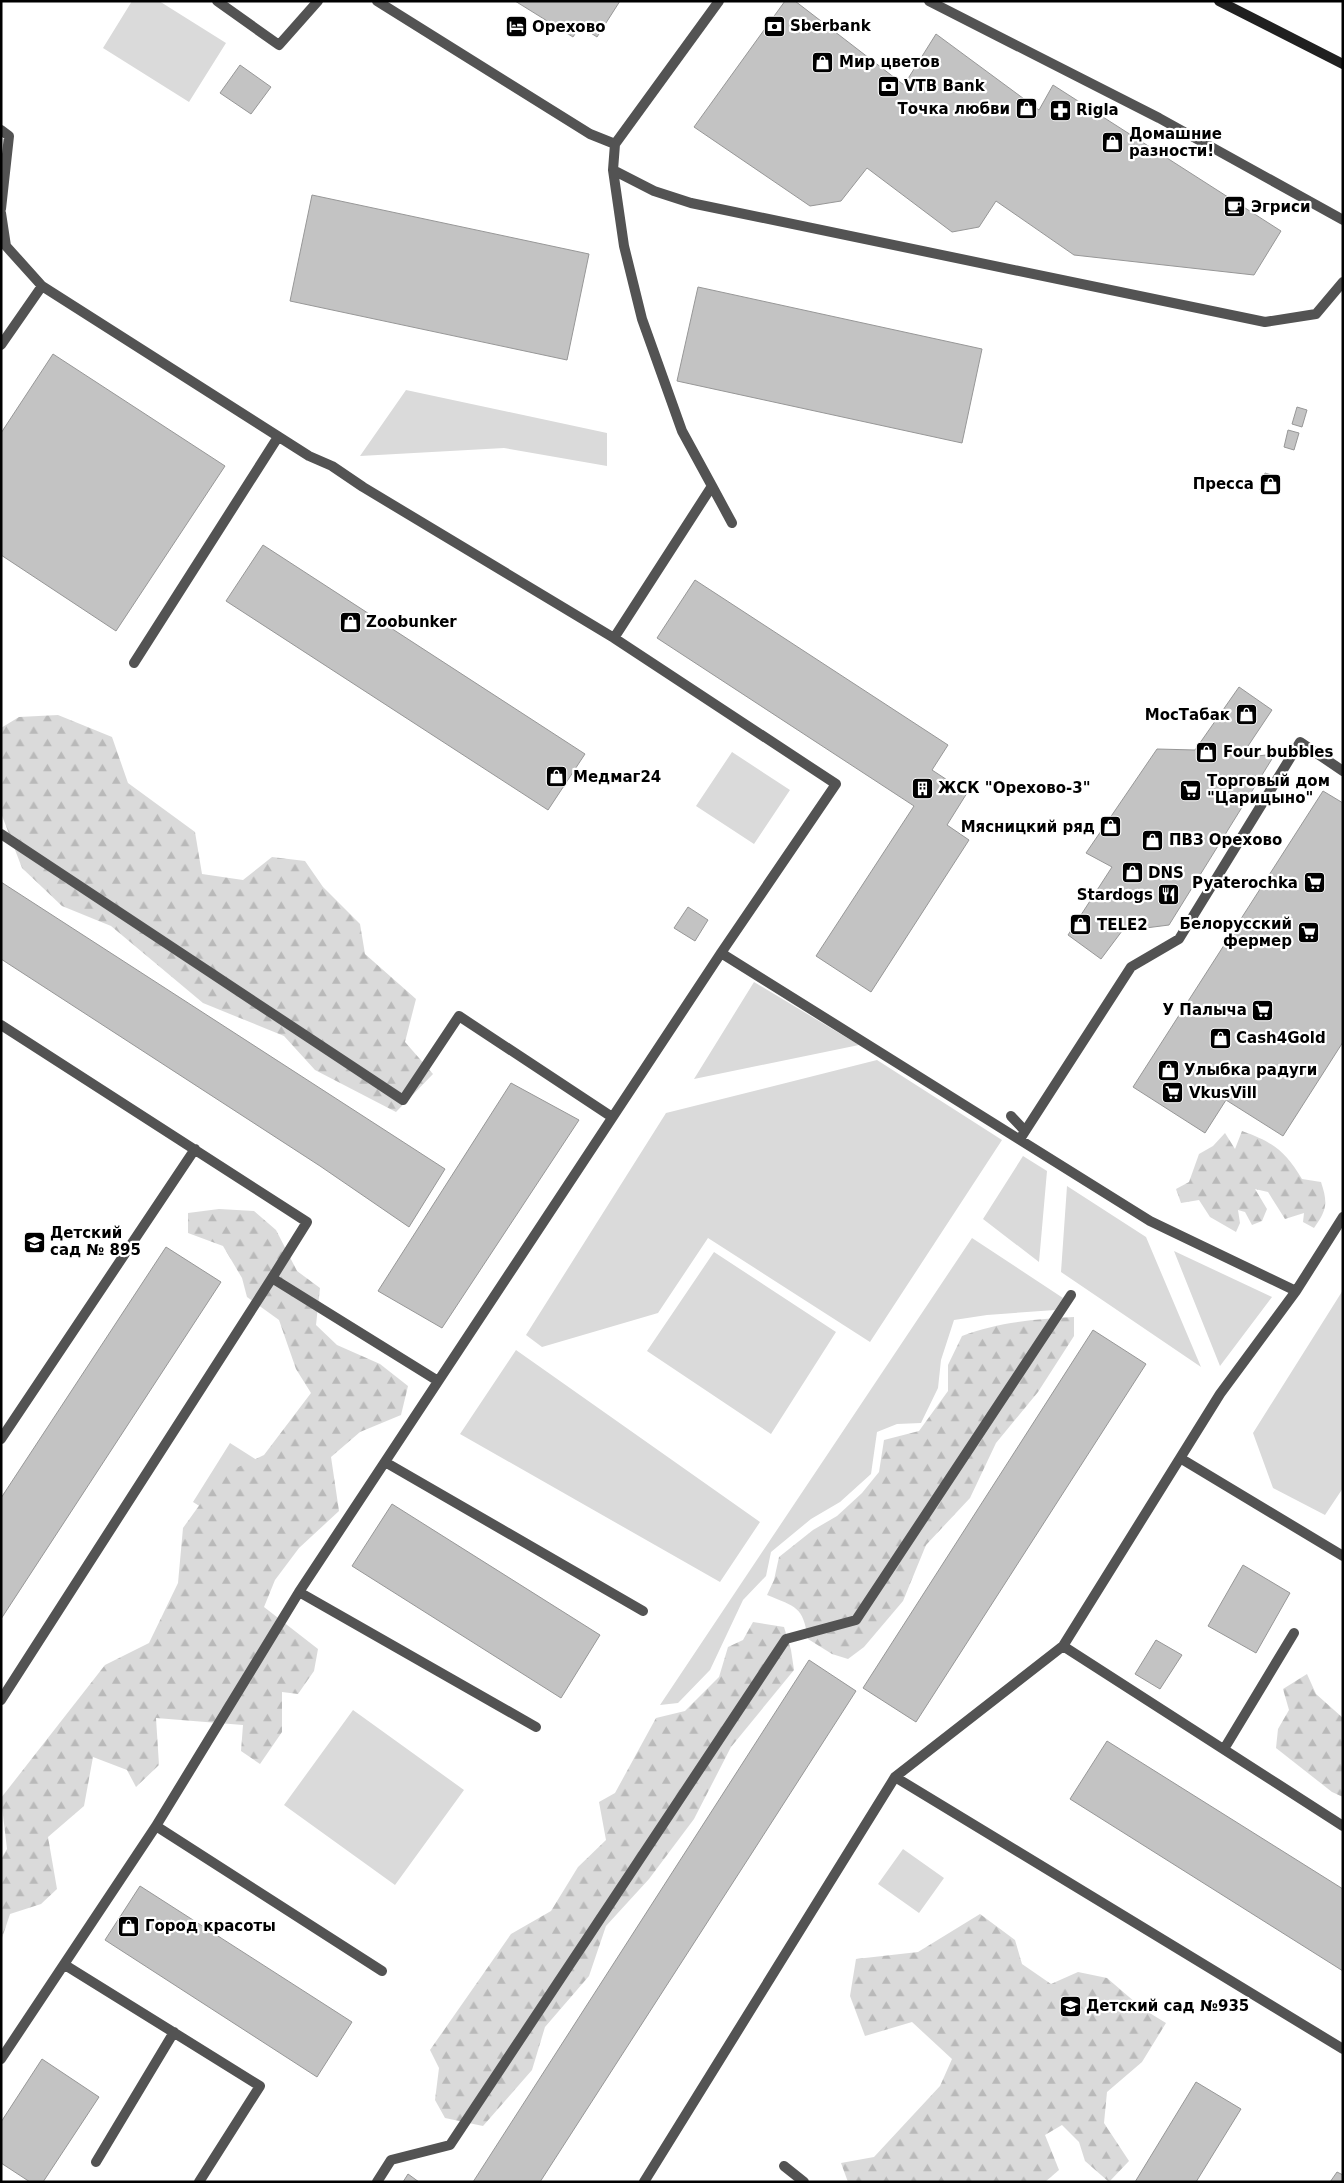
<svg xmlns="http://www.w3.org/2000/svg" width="1344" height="2183" viewBox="0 0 1344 2183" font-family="'DejaVu Sans',sans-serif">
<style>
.green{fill:#dadada}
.forest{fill:url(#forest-firs)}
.building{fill:#c3c3c3;stroke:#979797}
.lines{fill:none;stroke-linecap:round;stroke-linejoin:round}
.service{stroke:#535353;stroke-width:10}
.secondary{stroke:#202020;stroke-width:10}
.labels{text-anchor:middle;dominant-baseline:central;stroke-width:4.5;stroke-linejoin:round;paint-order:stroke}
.poi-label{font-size:15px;font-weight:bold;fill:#000;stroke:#fff;text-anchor:start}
</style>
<defs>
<pattern id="forest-firs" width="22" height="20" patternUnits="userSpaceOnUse" patternTransform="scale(1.25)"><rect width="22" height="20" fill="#dadada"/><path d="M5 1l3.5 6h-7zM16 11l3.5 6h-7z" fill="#b9b9b9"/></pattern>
</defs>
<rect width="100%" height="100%" fill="#fff"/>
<path class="green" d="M 132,1 L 159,1 L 226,43 L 189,102 L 103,48 Z
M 406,390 L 607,433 L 607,466 L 504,448 L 360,456 Z
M 732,752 L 790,790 L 754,844 L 696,806 Z
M 754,982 L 859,1045 L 694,1079 Z
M 877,1060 L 1002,1140 L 870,1342 L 708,1238 L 658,1313 L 542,1347 L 526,1335 L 666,1113 Z
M 1023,1156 L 1047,1171 L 1039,1262 L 983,1219 Z
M 1067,1186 L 1146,1237 L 1201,1367 L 1061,1272 Z
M 972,1238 L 1063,1298 L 1055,1310 L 987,1315 L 954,1320 L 941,1360 L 938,1388 L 921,1423 L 897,1424 L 877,1432 L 871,1474 L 840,1502 L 811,1519 L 771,1552 L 766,1576 L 743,1600 L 710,1670 L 678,1703 L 660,1705 Z
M 1174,1251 L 1272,1297 L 1220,1366 Z
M 714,1252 L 836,1332 L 771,1434 L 647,1351 Z
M 1343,1290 L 1343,1488 L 1325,1515 L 1273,1488 L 1253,1433 Z
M 516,1350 L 760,1522 L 720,1582 L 460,1434 Z
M 230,1443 L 299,1487 L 262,1545 L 193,1502 Z
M 353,1710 L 464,1790 L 395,1885 L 284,1805 Z
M 903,1849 L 944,1878 L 919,1913 L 878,1884 Z"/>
<path class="forest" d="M 58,715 L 112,737 L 128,783 L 195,832 L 202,874 L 243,880 L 272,857 L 305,861 L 323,887 L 360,924 L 365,954 L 416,999 L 405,1042 L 433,1074 L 396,1112 L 315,1070 L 284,1036 L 203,1003 L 111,926 L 62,906 L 22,868 L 1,813 L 1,728 L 19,717 Z
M 1242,1131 C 1273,1142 1285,1151 1302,1179 L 1321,1182 C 1328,1203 1327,1210 1314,1228 L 1303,1222 L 1304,1213 L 1285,1219 L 1268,1192 L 1255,1189 L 1267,1209 L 1262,1221 L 1252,1225 L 1245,1212 L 1238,1210 L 1240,1223 L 1236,1232 L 1210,1217 L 1199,1200 L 1181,1203 L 1176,1189 L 1189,1182 L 1199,1154 L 1213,1146 L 1225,1133 L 1235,1149 Z
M 219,1209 L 254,1211 L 276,1230 L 297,1271 L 320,1288 L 316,1325 L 337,1345 L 380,1364 L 408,1386 L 401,1415 L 360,1432 L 331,1457 L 339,1511 L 299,1548 L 275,1580 L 264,1607 L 318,1649 L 314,1671 L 298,1694 L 282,1692 L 282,1732 L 260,1764 L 241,1751 L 243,1725 L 156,1718 L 159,1765 L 136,1787 L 127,1770 L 93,1757 L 84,1806 L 48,1837 L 57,1889 L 41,1904 L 10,1914 L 1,1941 L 1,1859 L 7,1849 L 1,1798 L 105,1665 L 149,1643 L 178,1583 L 183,1528 L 221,1475 L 264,1455 L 311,1393 L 296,1369 L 279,1320 L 247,1297 L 242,1278 L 223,1246 L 188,1233 L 188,1213 Z
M 1074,1317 L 1074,1336 L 1038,1392 L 996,1443 L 970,1498 L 926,1545 L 903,1601 L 864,1647 L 848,1659 L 832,1654 L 808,1639 C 803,1606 796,1607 767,1595 L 774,1580 L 779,1557 L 813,1530 L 837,1516 L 862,1493 L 879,1472 L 884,1440 L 919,1431 L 948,1391 L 948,1365 L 962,1336 C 998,1322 1036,1319 1074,1317 Z
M 753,1622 L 784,1627 L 791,1650 L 794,1670 L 731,1747 L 694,1819 L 649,1879 L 606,1926 L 589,1976 L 545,2027 L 532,2070 L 483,2126 L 445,2118 L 435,2100 L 439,2068 L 430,2050 L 511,1934 L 551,1911 L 578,1867 L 606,1840 L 599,1802 L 615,1793 L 656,1718 L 685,1711 L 719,1677 L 728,1647 L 743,1640 Z
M 1307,1674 L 1316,1694 L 1343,1718 L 1343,1797 L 1332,1792 L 1276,1748 L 1278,1729 L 1289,1710 L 1283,1689 Z
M 980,1914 L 1015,1940 L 1022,1964 L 1051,1984 L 1078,1972 L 1107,1978 L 1143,2009 L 1166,2023 L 1142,2062 L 1107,2092 L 1104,2123 L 1129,2161 L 1109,2182 L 1085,2161 L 1079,2142 L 1062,2125 L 1045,2135 L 1059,2170 L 1045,2182 L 848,2182 L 841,2163 L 874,2157 L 940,2086 L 952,2059 L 912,2022 L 865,2036 L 850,1996 L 856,1959 L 918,1952 Z"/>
<path class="building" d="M 515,1 L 620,1 L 597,37 L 580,26 L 573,37 Z
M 785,1 L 795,1 L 904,85 L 936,34 L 1039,110 L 1053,85 L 1281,231 L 1254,275 L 1074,255 L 996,201 L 979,227 L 952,232 L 867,168 L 841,201 L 810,206 L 694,127 Z
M 240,65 L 271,87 L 251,114 L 220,93 Z
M 312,195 L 589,254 L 567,360 L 290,301 Z
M 698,287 L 982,349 L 962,443 L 677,381 Z
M 53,354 L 225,466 L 116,631 L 1,555 L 1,433 Z
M 1297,407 L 1307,410 L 1302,427 L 1292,424 Z
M 1288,430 L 1299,433 L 1294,450 L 1284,447 Z
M 1265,473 L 1275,476 L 1270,493 L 1260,490 Z
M 263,545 L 585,754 L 548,810 L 226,601 Z
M 695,580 L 948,745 L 932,770 L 967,793 L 947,825 L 969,840 L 871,992 L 816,956 L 914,806 L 657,638 Z
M 1239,687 L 1272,710 L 1240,758 L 1275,754 L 1169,925 L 1122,931 L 1101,959 L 1068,935 L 1112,867 L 1086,853 L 1157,749 L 1195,750 Z
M 1323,791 L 1343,803 L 1343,1042 L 1283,1136 L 1226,1100 L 1205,1133 L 1133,1087 Z
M 1,882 L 445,1169 L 409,1227 L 320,1166 L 1,959 Z
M 688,907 L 708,920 L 695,941 L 674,928 Z
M 511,1083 L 579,1120 L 442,1328 L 378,1291 Z
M 166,1247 L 221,1282 L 1,1619 L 1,1498 Z
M 1093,1330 L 1146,1364 L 916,1722 L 863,1688 Z
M 392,1504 L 600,1635 L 561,1698 L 352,1566 Z
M 1243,1565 L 1290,1593 L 1256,1653 L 1208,1626 Z
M 1156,1640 L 1182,1655 L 1160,1689 L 1135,1674 Z
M 809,1660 L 856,1691 L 759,1842 L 540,2182 L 473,2182 Z
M 1107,1741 L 1343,1889 L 1343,1971 L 1070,1799 Z
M 140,1886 L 352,2022 L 317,2077 L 105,1940 Z
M 42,2059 L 99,2097 L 43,2182 L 30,2182 L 1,2163 L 1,2122 Z
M 1196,2082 L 1241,2109 L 1196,2182 L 1135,2182 Z
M 1337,2172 L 1343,2175 L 1343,2182 L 1330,2182 Z
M 408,2174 L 419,2182 L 403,2182 Z"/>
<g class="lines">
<path class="service" d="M 217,1 L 279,45 L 318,1
M 377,1 L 590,134 L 615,144
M 929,1 L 1159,118 L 1343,220
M 1,130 L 9,136 L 1,209
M 613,170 L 654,191 L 691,203 L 1265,322 L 1316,314 L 1343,282
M 1,213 L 6,246 L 42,286 L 309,456 L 332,466 L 363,487 L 614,638 L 836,784 L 721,953 L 299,1592 L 156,1826 L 1,2059
M 1,345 L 42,286
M 712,486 L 732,523
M 614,638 L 712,486 L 682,431 L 642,319 L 624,246 L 613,170 L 615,144 L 719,1
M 134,663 L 278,437
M 1,834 L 403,1100 L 459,1016 L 612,1117
M 721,953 L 1150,1221 L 1296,1291 L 1343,1217
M 1,1025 L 307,1222 L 272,1278 L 438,1381
M 1011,1116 L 1025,1131
M 1020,1139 L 1131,967 L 1179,939 L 1300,742 L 1343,771
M 1296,1291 L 1220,1394 L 1063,1646 L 1343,1826
M 1,1439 L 195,1149
M 1180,1458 L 1343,1556
M 385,1462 L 643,1611
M 299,1592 L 536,1727
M 1,1700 L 272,1278
M 1224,1749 L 1294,1633
M 895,1777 L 1343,2049
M 156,1826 L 382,1971
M 65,1965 L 260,2086 L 199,2182
M 96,2162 L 174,2032
M 784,2166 L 804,2182
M 377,2182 L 391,2160 L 450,2145 L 786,1639 L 856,1620 L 1071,1295
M 644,2182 L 895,1777 L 1063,1646"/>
<path class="secondary" d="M 1219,1 L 1343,64"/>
</g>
<defs>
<symbol id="bank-square" viewBox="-11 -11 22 22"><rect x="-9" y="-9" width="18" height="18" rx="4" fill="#000" stroke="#fff"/><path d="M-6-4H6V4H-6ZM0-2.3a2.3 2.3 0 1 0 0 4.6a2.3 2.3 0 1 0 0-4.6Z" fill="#fff"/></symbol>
<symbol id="hotel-square" viewBox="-11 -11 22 22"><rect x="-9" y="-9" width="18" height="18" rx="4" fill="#000" stroke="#fff"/><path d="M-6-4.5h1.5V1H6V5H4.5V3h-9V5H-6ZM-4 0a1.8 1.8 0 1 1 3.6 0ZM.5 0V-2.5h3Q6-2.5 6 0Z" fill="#fff"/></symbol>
<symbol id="shop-square" viewBox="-11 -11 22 22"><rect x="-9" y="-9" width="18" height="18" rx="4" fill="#000" stroke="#fff"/><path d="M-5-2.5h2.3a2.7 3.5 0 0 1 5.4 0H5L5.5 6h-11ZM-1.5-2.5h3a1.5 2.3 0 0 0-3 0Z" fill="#fff"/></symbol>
<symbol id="pharmacy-square" viewBox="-11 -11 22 22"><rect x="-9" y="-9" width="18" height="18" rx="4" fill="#000" stroke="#fff"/><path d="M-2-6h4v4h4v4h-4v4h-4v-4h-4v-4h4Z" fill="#fff"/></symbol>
<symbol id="cafe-square" viewBox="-11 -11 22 22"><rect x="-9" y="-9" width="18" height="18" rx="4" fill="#000" stroke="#fff"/><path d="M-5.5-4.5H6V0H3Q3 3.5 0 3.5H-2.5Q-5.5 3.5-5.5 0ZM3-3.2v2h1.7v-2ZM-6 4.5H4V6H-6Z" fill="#fff"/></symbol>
<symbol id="building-square" viewBox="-11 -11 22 22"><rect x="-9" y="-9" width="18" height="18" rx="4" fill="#000" stroke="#fff"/><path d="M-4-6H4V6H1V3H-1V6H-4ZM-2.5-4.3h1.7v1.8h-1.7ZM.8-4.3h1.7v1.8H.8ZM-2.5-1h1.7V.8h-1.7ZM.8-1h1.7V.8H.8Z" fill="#fff"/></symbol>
<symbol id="supermarket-square" viewBox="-11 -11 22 22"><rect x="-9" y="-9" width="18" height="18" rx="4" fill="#000" stroke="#fff"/><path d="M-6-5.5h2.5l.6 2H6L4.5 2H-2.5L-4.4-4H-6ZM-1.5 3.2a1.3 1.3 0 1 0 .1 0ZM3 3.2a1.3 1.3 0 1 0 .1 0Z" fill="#fff"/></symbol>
<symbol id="restaurant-square" viewBox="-11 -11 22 22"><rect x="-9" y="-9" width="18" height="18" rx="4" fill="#000" stroke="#fff"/><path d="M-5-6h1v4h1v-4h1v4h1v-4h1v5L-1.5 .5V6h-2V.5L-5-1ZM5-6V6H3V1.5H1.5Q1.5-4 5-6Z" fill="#fff"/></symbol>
<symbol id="school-square" viewBox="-11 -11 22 22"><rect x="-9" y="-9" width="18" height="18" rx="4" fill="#000" stroke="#fff"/><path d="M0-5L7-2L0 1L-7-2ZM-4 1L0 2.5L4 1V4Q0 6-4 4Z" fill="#fff"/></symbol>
</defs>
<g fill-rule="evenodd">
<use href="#bank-square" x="762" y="14" width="25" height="25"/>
<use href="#hotel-square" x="504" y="14" width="25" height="25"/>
<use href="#shop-square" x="810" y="50" width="25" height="25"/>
<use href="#bank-square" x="876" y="74" width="25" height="25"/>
<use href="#shop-square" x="1014" y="96" width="25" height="25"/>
<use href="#pharmacy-square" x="1048" y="98" width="25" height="25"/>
<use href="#shop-square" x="1100" y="130" width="25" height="25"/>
<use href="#cafe-square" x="1222" y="194" width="25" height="25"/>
<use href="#shop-square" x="1258" y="472" width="25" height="25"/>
<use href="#shop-square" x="338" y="610" width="25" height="25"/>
<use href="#shop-square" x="1234" y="702" width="25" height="25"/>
<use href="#shop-square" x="1194" y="740" width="25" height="25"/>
<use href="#shop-square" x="544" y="764" width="25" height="25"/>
<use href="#building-square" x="910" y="776" width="25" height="25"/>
<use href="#supermarket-square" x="1178" y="778" width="25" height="25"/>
<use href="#shop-square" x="1098" y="814" width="25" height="25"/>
<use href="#shop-square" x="1140" y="828" width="25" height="25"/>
<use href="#shop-square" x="1120" y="860" width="25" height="25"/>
<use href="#supermarket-square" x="1302" y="870" width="25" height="25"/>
<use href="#restaurant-square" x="1156" y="882" width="25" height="25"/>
<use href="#shop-square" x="1068" y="912" width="25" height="25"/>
<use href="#supermarket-square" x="1296" y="920" width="25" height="25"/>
<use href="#supermarket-square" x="1250" y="998" width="25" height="25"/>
<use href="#shop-square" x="1208" y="1026" width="25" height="25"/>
<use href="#shop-square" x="1156" y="1058" width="25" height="25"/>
<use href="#supermarket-square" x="1160" y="1080" width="25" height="25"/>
<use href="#school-square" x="22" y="1230" width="25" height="25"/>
<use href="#shop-square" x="116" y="1914" width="25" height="25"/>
<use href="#school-square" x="1058" y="1994" width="25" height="25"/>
</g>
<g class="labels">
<g class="poi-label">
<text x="790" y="26">Sberbank</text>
<text x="532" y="27">Орехово</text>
<text x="839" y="62">Мир цветов</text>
<text x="904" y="86">VTB Bank</text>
<text x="1010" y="109" text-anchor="end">Точка любви</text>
<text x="1076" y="110">Rigla</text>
<text x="1129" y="134">Домашние<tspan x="1129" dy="17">разности!</tspan></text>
<text x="1251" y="207">Эгриси</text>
<text x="1254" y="484" text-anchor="end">Пресса</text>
<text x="366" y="622">Zoobunker</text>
<text x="1230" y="715" text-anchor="end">МосТабак</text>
<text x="1223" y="752">Four bubbles</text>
<text x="573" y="777">Медмаг24</text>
<text x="1207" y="781">Торговый дом<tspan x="1207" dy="17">"Царицыно"</tspan></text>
<text x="938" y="788">ЖСК "Орехово-3"</text>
<text x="1095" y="827" text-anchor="end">Мясницкий ряд</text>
<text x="1169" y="840">ПВЗ Орехово</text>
<text x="1148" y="873">DNS</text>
<text x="1298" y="883" text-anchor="end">Pyaterochka</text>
<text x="1153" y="895" text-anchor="end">Stardogs</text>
<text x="1292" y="924" text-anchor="end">Белорусский<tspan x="1292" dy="17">фермер</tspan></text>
<text x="1097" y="925">TELE2</text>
<text x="1247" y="1010" text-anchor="end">У Палыча</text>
<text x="1236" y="1038">Cash4Gold</text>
<text x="1184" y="1070">Улыбка радуги</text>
<text x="1189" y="1093">VkusVill</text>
<text x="50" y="1233">Детский<tspan x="50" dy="17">сад № 895</tspan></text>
<text x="145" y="1926">Город красоты</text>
<text x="1086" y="2006">Детский сад №935</text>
</g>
</g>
<rect width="1344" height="2183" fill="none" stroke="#000000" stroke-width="5"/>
</svg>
